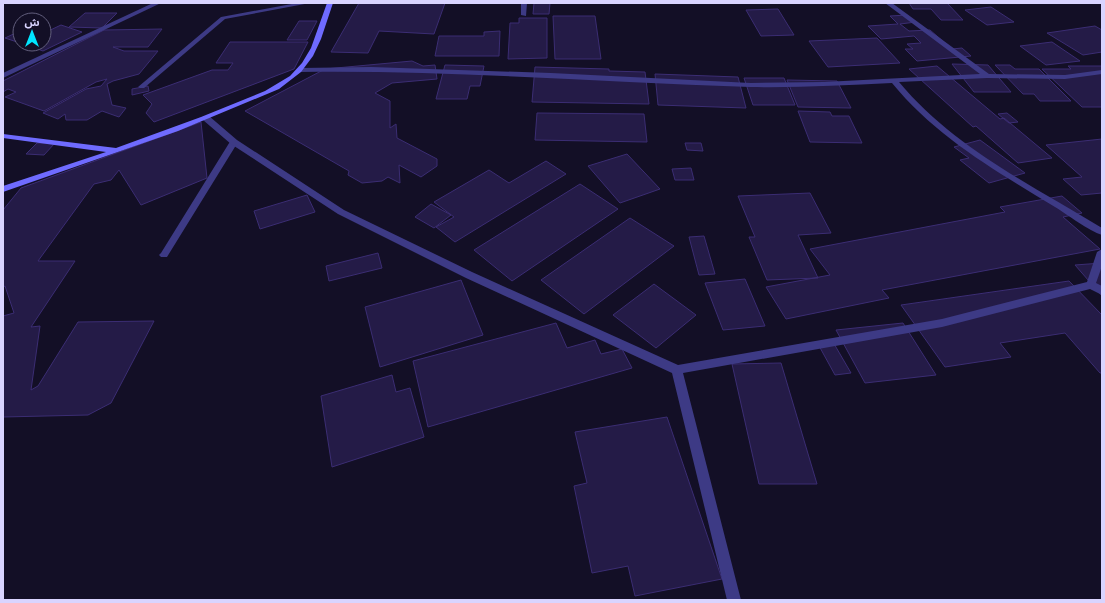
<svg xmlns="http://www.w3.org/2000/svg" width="1105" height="603" viewBox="0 0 1105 603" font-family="'Titillium Web','Noto Sans Arabic',sans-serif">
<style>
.building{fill:#241b47;stroke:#3b2d73}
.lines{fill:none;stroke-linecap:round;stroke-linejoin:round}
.lane{fill:#3d3a85;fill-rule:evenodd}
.street{fill:#3d3a85;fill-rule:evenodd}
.secondary{fill:#6f6bff;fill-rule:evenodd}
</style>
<rect width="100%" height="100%" fill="#130f26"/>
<path class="building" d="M 359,3 L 445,3 L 434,34 L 379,31 L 368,53 L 331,52 Z
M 534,3 L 550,3 L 549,14 L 533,14 Z
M 909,3 L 947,3 L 963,20 L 941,20 L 931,9 L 913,9 Z
M 991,7 L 1014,22 L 987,25 L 965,10 Z
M 778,9 L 794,35 L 761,36 L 746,10 Z
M 85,13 L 117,13 L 102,28 L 69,27 Z
M 907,15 L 916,22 L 900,24 L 909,31 L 930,30 L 952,49 L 962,48 L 971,56 L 917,61 L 905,49 L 913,49 L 907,44 L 921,43 L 914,36 L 881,39 L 868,26 L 898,24 L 890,16 Z
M 553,16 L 595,16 L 601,59 L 555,59 Z
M 519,18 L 547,18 L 547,58 L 508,59 L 510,23 L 519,23 Z
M 299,21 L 317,21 L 307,40 L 287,40 Z
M 61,25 L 82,32 L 43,51 L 24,44 L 44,44 L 44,33 Z
M 1095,26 L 1102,30 L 1102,52 L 1083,55 L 1047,33 Z
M 162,29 L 148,47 L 113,47 L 124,51 L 158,51 L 139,74 L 113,81 L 107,84 L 112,105 L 126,108 L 119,117 L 102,111 L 87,120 L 66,120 L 65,114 L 58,119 L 43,113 L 86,89 L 101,86 L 107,79 L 96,82 L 44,111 L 5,97 L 16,92 L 8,89 L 3,92 L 3,81 L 104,30 Z
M 20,31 L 20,43 L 5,38 Z
M 500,31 L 499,56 L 435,56 L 439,36 L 484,36 L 484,32 Z
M 877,38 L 900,63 L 828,67 L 809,41 Z
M 230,42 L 308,42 L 294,69 L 154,122 L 146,113 L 152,104 L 143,95 L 212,70 L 228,70 L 233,63 L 216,63 Z
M 1052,42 L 1080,61 L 1046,65 L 1020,46 Z
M 412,61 L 423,66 L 435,65 L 437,79 L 392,83 L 375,93 L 390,101 L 390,128 L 396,124 L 397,138 L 437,159 L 437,166 L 421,177 L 399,165 L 400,183 L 388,177 L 382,181 L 362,183 L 348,175 L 349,171 L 245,111 L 325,69 Z
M 952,64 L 988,65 L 1011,92 L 974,92 Z
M 445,65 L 484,66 L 480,86 L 470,86 L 467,99 L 436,99 Z
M 995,65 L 1010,65 L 1015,69 L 1039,69 L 1071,101 L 1040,101 L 1034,94 L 1023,94 Z
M 937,66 L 1000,119 L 1004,118 L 1052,158 L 1018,163 L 976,126 L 973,127 L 909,69 Z
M 1068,66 L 1102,66 L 1102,107 L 1082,107 L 1042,69 L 1071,69 Z
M 535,67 L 609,69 L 609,71 L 645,72 L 649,104 L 532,102 Z
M 655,74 L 738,77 L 746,108 L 658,105 Z
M 744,78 L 784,78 L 795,105 L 753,105 Z
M 787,80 L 837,81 L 851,108 L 798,107 Z
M 148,86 L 149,91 L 132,95 L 132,89 Z
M 798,111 L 830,112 L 832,116 L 849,116 L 862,143 L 810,142 Z
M 537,113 L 644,114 L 647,142 L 535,140 Z
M 1007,113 L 1018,122 L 1009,123 L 998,114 Z
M 201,122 L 207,178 L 141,205 L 119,170 L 111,180 L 94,184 L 38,261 L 75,261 L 31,327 L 40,326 L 31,390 L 38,386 L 78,322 L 154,321 L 111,403 L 88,415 L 3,417 L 3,316 L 14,313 L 5,286 L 3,287 L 3,210 L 21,188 Z
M 1102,139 L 1102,193 L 1081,195 L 1063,179 L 1082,177 L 1046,145 Z
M 980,140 L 1025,173 L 989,183 L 960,160 L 969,158 L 954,147 Z
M 37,143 L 55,143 L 44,155 L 26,154 Z
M 685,143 L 701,143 L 703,151 L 687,150 Z
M 627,154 L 660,189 L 620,203 L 588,166 Z
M 546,161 L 566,174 L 455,242 L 436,227 L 454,217 L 434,202 L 489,170 L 509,183 Z
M 691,168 L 694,180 L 675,180 L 672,169 Z
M 580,184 L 618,209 L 512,281 L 474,250 Z
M 810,193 L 831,233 L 798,235 L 818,278 L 767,280 L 749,237 L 755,237 L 738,196 Z
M 307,195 L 315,212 L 260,229 L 254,211 Z
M 1062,196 L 1082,213 L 1063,217 L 1100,249 L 882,290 L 889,298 L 786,319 L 766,287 L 830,275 L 810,249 L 1005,212 L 1000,207 Z
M 431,204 L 451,215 L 434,228 L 415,217 Z
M 630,218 L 674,246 L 584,314 L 541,280 Z
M 704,236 L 715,274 L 699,275 L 689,237 Z
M 378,253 L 382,268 L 329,281 L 326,266 Z
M 1102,263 L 1102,296 L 1075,265 Z
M 745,279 L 765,326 L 723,330 L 705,283 Z
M 461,280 L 483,335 L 380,367 L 365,307 Z
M 1069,281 L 1102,315 L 1102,373 L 1100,373 L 1065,333 L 1000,343 L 1011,357 L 945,367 L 901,305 Z
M 654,284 L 696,315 L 656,348 L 613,315 Z
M 556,323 L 567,348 L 595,340 L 601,354 L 622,349 L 632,368 L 428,427 L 413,361 Z
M 903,323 L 936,375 L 865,383 L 836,330 Z
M 833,342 L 851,373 L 835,375 L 818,344 Z
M 781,363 L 817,484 L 759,484 L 732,364 Z
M 392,375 L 396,392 L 410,388 L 424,437 L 332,467 L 321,396 Z
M 667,417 L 722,579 L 635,596 L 628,566 L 592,573 L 574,486 L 587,483 L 575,432 Z"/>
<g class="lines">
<path class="lane" d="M 231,140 L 234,140 L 238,142 L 167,257 L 161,257 L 159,255 L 161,253 Z"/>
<path class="street" d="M 153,3 L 161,3 L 3,78 L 3,73 Z
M 297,3 L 310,3 L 225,19 L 144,88 L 140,88 L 138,87 L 221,17 Z
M 521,3 L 527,3 L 526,16 L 521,15 Z
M 885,3 L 892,3 L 989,74 L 1065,75 L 1102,70 L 1102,74 L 1065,79 L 987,78 L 899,82 C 953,147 1031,185 1102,228 L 1102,235 C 1089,231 1068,215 1055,207 C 996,171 936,137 892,83 C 845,85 797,88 750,87 C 600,82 450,70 300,72 L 297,70 L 300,68 L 371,67 L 551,73 L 751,83 L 824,82 L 980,74 Z
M 203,116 L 209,116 L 237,140 L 344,210 L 472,272 L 678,365 L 942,319 L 1087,282 L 1097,252 L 1102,249 L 1102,266 L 1096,283 L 1102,286 L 1102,295 L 1090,289 L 942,327 L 683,373 L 741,600 L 727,600 L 672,373 L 466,278 L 338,214 L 231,144 L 203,120 Z"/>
<path class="secondary" d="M 327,3 L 333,3 L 321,39 L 313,56 L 301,72 L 279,89 L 178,131 L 3,192 L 3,186 L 106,152 L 3,138 L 3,134 L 116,148 L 201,117 L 265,91 L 290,76 L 302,63 L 311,48 Z"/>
</g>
<rect width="1105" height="603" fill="none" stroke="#d9d4ff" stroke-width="8"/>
<g transform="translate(32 32)"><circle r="19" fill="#130f26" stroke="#625e7d"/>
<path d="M0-3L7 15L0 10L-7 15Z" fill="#00e5ff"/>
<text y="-6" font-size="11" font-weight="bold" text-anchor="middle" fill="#d9d4ff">ش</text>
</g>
</svg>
